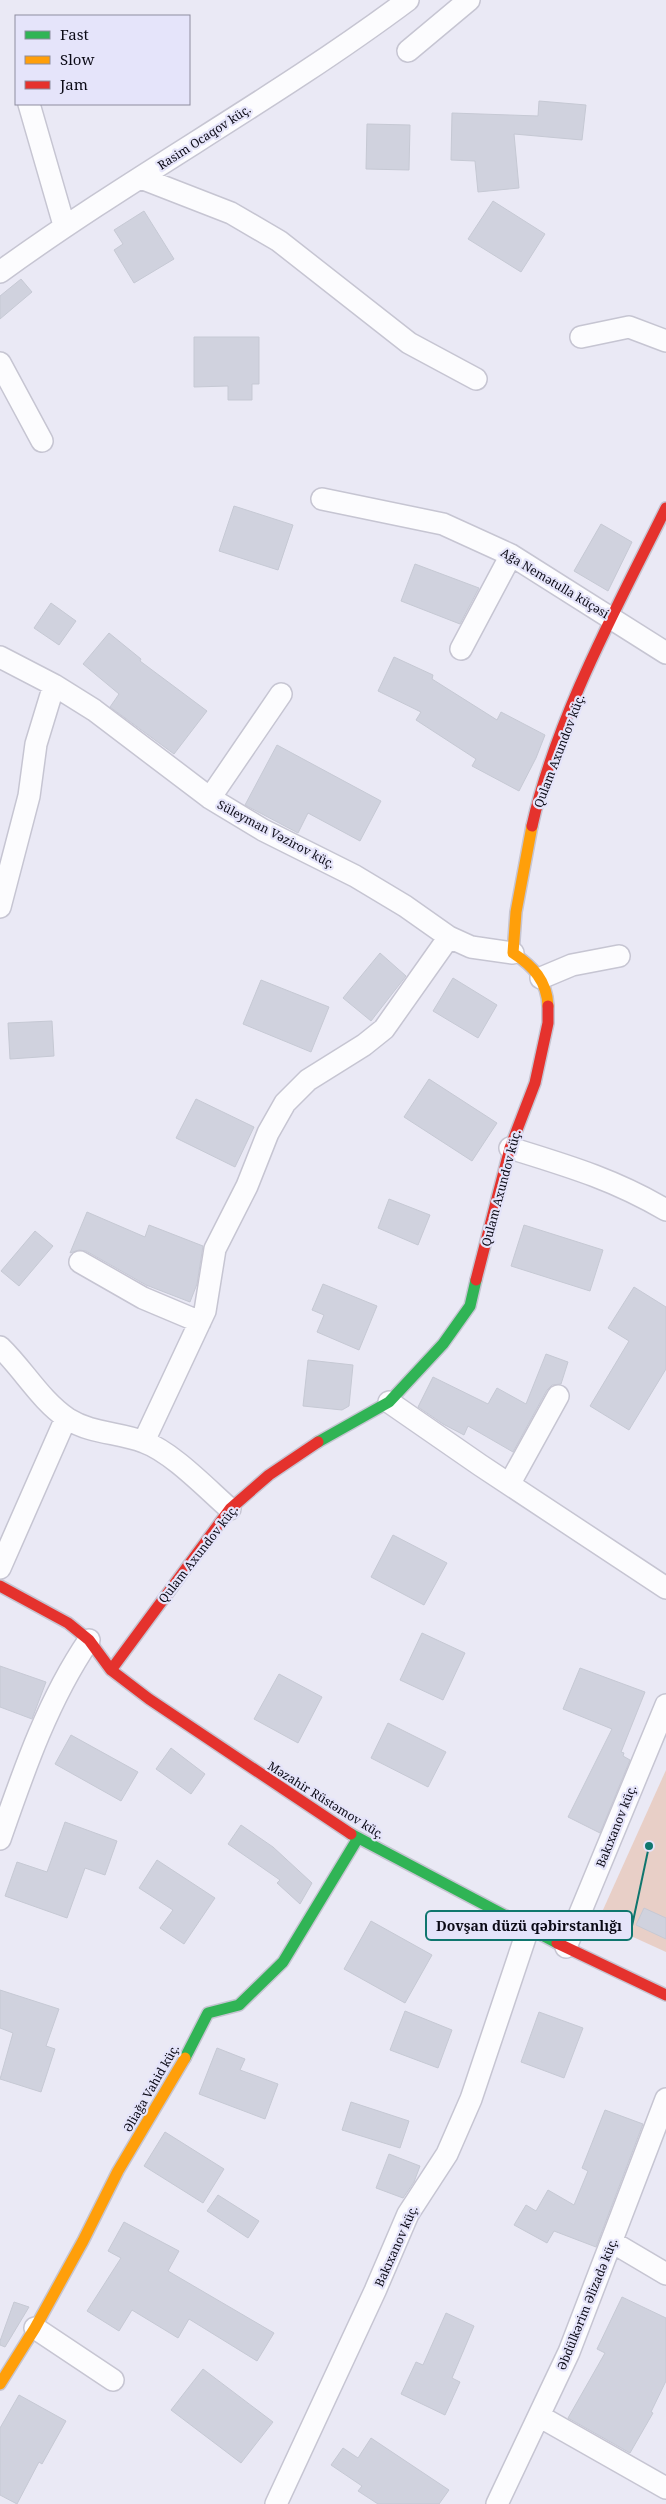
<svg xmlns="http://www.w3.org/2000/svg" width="666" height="2504" viewBox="0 0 666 2504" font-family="'Noto Serif',serif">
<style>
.green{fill:#e8cfc7}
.building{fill:#d0d2de;stroke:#c6c9d4}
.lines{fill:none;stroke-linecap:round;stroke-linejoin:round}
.street-casing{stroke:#c6c5d2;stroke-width:24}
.fast-casing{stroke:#c6c5d2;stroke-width:14}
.slow-casing{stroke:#c6c5d2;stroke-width:14}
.jam-casing{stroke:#c6c5d2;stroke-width:14}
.street{stroke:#fcfcfe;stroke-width:21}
.fast{stroke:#30b455;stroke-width:11}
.slow{stroke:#ff9f0a;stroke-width:11}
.jam{stroke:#e5322d;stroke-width:11}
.labels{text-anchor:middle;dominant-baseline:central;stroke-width:4.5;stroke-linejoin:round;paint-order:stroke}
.street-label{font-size:12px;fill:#0b0a16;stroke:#e5e4fa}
.leader{fill:none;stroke:#0f766e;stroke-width:2}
.callout-dot{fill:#0f766e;stroke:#e5e4fa;stroke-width:2}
.callout{fill:#e5e4fa;stroke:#0f766e;stroke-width:2}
.callout-label{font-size:14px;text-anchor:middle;font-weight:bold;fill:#0b0a16}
</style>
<rect width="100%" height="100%" fill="#eae9f5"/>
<path class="green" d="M 666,1770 L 666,1952 L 598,1921 Z"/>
<path class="building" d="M 539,101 L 586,105 L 582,140 L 514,134 L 519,188 L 478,192 L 475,161 L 451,160 L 452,113 L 538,116 Z
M 367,124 L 410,125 L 409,170 L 366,169 Z
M 493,201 L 545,234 L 521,272 L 468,239 Z
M 144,211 L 174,259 L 134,283 L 114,250 L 123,244 L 114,230 Z
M 21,279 L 32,292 L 0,319 L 0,296 Z
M 194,337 L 259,337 L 259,384 L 252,384 L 252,400 L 228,400 L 228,386 L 194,387 Z
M 234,506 L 293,525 L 278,570 L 219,551 Z
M 601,524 L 632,542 L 608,591 L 574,571 Z
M 415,564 L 479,588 L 460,624 L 401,601 Z
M 51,603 L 76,621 L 59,645 L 34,628 Z
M 109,633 L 141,659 L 140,661 L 207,711 L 174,754 L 110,707 L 119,694 L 83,664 Z
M 394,657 L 433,675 L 432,679 L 497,720 L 501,712 L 545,735 L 536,758 L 519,791 L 472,766 L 476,759 L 416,720 L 421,712 L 378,691 Z
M 277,745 L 381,801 L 360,841 L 308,813 L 298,833 L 245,805 Z
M 380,953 L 406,976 L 371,1021 L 343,998 Z
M 453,978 L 497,1005 L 478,1038 L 433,1011 Z
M 261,980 L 329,1007 L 311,1052 L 243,1024 Z
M 52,1021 L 54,1056 L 10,1059 L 8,1023 Z
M 429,1079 L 497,1123 L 472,1161 L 404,1117 Z
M 196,1099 L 254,1127 L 235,1167 L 176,1138 Z
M 389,1199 L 430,1215 L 418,1245 L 378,1228 Z
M 87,1212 L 145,1237 L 149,1225 L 203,1246 L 197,1284 L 190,1302 L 146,1285 L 86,1251 L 79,1250 L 70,1253 Z
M 524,1225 L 603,1250 L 590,1291 L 511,1266 Z
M 35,1231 L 53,1246 L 19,1286 L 1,1271 Z
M 323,1284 L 377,1306 L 359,1350 L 317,1332 L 324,1315 L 312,1310 Z
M 634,1287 L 666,1307 L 666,1369 L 629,1430 L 590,1406 L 629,1341 L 608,1328 Z
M 546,1354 L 568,1362 L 561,1384 L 552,1385 L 547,1390 L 513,1452 L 468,1426 L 464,1435 L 443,1424 L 418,1407 L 433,1377 L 488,1404 L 497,1388 L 526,1404 Z
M 308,1360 L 353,1365 L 349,1406 L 342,1410 L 303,1406 Z
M 393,1535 L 447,1563 L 424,1605 L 371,1577 Z
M 422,1633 L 465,1653 L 443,1700 L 400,1680 Z
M 0,1666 L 46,1682 L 32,1719 L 0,1707 Z
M 580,1668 L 645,1692 L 621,1752 L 624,1753 L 623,1756 L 630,1760 L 600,1833 L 568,1817 L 612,1729 L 563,1709 Z
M 279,1674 L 322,1697 L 298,1743 L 254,1719 Z
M 388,1723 L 446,1752 L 428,1787 L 371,1758 Z
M 71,1735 L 138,1772 L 121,1801 L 55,1764 Z
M 171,1748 L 205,1774 L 191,1794 L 156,1769 Z
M 65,1822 L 117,1841 L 105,1875 L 85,1868 L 67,1918 L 5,1896 L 17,1862 L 47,1872 Z
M 241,1825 L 273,1847 L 312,1883 L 300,1904 L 277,1883 L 280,1880 L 228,1844 Z
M 157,1860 L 215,1898 L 184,1944 L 160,1928 L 173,1910 L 139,1888 Z
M 644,1908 L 666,1918 L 666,1939 L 636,1925 Z
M 371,1921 L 432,1955 L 405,2003 L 344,1969 Z
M 0,1990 L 59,2009 L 46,2046 L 55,2049 L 41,2092 L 0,2079 L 13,2033 L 0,2028 Z
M 405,2011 L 452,2030 L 438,2068 L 390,2050 Z
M 539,2012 L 583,2028 L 564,2078 L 521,2062 Z
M 217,2048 L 245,2059 L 240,2070 L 278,2084 L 265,2119 L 199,2094 Z
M 351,2102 L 409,2121 L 400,2148 L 342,2130 Z
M 605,2110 L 643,2124 L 596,2247 L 554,2231 L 547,2243 L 514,2225 L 526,2205 L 536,2211 L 548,2190 L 574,2205 L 588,2171 L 582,2168 Z
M 165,2132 L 224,2169 L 203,2203 L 144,2166 Z
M 389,2154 L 420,2166 L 414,2182 L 403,2198 L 376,2188 Z
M 218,2195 L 259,2221 L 248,2238 L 207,2211 Z
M 124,2222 L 179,2251 L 168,2271 L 274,2333 L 257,2361 L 189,2319 L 178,2338 L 132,2310 L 119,2331 L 87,2311 L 121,2258 L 108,2251 Z
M 622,2297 L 666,2318 L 666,2381 L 651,2412 L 653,2413 L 630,2453 L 568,2418 L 605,2353 L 597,2349 Z
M 14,2302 L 29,2307 L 5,2347 L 0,2345 L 0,2341 Z
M 446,2313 L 474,2326 L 452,2378 L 460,2382 L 445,2415 L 401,2394 L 416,2362 L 423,2365 Z
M 203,2369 L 273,2422 L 241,2463 L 171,2410 Z
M 19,2395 L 66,2421 L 42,2464 L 39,2462 L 17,2504 L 0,2495 L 0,2428 Z
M 371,2438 L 449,2490 L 439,2504 L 378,2504 L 358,2491 L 362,2486 L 331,2465 L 343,2448 L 358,2458 Z"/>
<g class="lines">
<defs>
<path id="street" d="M 408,51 L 469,0
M 29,104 L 64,225
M 141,178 L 231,213 L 279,241 L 409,343 L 476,379
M 0,272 C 132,176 277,98 408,0
M 581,337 L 629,327 L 666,341
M 0,363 L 42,441
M 322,499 L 443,524 L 511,555 L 666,653
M 461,649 L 511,555
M 0,657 L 54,685 L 94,710 L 210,798 L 263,830 L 355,876 L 405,906 L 449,937 L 471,947 L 513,953
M 210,798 L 281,694
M 0,907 L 29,796 L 36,744 L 54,685
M 541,978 L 572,965 L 619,956
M 510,1148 C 568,1166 613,1179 666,1210
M 80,1262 L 143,1298 L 200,1322
M 0,1347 C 24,1370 40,1400 68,1419 C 92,1434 118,1432 144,1442 C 172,1452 207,1489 230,1509
M 389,1402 L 480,1465 L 666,1588
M 144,1441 L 205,1311 L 215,1249 L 247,1186 L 268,1133 L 285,1103 L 308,1080 L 364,1045 L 384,1029 L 449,937
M 510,1483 L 558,1396
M 0,1568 L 66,1418
M 0,1839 C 24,1770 48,1700 89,1640
M 566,1947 L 666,1705
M 612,2242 L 666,2274
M 35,2328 L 113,2380
M 539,2416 L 666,2488
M 276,2504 L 375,2291 L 408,2214 L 447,2154 L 471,2099 L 528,1929
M 497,2504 L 569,2352 L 666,2099"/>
<path id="fast" d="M 318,1442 L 389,1402 L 443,1344 L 470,1306 L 476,1280
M 351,1834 L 557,1943
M 185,2058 L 208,2013 L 239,2005 L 283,1962 L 358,1838"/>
<path id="slow" d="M 532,826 L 516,912 L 513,953 C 533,966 547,981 548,1006
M 0,2384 L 35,2328 L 83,2241 L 118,2171 L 185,2058"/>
<path id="jam" d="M 532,826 C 556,718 617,607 666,508
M 476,1280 L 510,1148 L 535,1083 L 548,1023 L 548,1006
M 0,1586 L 68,1623 L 89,1640 L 111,1670 L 149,1699 L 351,1834
M 111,1670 L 230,1509 L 269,1475 L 318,1442
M 557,1943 L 666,1995"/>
</defs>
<use href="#street" class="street-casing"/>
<use href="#fast" class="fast-casing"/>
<use href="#slow" class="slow-casing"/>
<use href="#jam" class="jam-casing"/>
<use href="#street" class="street"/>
<use href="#fast" class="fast"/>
<use href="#slow" class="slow"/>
<use href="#jam" class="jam"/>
</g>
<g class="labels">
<g class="street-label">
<text transform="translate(204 137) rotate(-33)">Rasim Ocaqov küç.</text>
<text transform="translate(555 583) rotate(31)">Ağa Nemətulla küçəsi</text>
<text transform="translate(559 751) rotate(-69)">Qulam Axundov küç.</text>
<text transform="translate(276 834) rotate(28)">Süleyman Vəzirov küç.</text>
<text transform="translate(501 1188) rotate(-75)">Qulam Axundov küç.</text>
<text transform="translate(198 1554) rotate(-52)">Qulam Axundov küç.</text>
<text transform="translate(326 1800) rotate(32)">Məzahir Rüstəmov küç.</text>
<text transform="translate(616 1826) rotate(-68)">Bakıxanov küç.</text>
<text transform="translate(151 2088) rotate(-60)">Əliağa Vahid küç.</text>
<text transform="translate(396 2246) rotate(-66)">Bakıxanov küç.</text>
<text transform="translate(587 2304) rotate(-68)">Əbdülkərim Əlizadə küç.</text>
</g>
</g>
<path class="leader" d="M649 1846L632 1926"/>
<circle class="callout-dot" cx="649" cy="1846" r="5"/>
<rect class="callout" x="426" y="1911" width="206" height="29" rx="5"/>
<g class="callout-label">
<text x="529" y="1931">Dovşan düzü qəbirstanlığı</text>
</g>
<rect x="15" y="15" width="175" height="90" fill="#e5e4fa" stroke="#8e8d9f"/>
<rect x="25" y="31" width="25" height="8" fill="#30b455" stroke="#8e8d9f"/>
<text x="60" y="40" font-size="15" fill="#0b0a16">Fast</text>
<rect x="25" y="56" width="25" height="8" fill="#ff9f0a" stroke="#8e8d9f"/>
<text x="60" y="65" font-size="15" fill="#0b0a16">Slow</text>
<rect x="25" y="81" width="25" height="8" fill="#e5322d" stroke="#8e8d9f"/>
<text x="60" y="90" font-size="15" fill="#0b0a16">Jam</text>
</svg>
